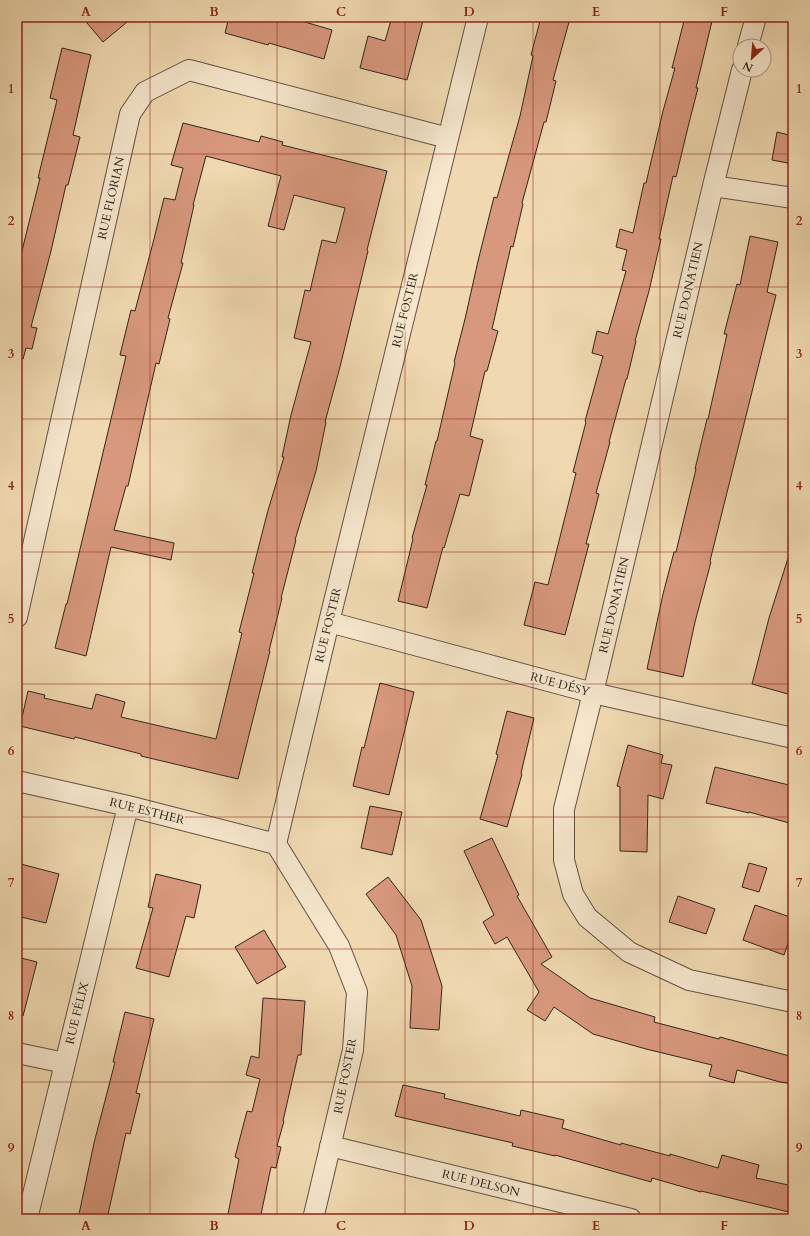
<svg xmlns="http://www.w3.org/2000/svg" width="810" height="1236" viewBox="0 0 810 1236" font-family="Cardo,serif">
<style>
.building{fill:#d8987d;stroke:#32251e}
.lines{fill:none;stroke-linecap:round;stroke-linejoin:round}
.minor-casing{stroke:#625243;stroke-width:22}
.minor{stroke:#f5e6cc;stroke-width:20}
.grid{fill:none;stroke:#8f2418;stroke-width:1;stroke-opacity:0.55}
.labels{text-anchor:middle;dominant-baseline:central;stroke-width:3.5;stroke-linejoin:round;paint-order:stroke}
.street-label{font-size:12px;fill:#32251e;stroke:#f5e6cc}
.neatline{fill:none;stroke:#8f2418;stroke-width:1.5}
.grid-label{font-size:13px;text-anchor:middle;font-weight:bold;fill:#8f2418}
</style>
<rect width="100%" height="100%" fill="#f0d9b1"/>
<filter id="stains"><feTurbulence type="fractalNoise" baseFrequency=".005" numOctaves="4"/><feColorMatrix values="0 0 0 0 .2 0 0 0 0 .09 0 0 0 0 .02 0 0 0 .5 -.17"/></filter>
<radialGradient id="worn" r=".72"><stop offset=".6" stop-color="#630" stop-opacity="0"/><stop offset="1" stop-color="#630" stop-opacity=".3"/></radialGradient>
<path class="building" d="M 82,17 L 133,17 L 103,42 Z
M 229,17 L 288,17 L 332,30 L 324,59 L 269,43 L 268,45 L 225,33 Z
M 392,17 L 424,17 L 407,80 L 360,68 L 368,36 L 385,41 Z
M 541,17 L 551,17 L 569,22 L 553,80 L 556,81 L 546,122 L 544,122 L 522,203 L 523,204 L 513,247 L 511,246 L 492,329 L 498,331 L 487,371 L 485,371 L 470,436 L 483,440 L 469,496 L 460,494 L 444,548 L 443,547 L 427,608 L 398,601 L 413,539 L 412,538 L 427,485 L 425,485 L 436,441 L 437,441 L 455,363 L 454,362 L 465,319 L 478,261 L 494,197 L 497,198 L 520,116 L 533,56 L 531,55 Z
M 685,17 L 713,17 L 696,88 L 698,88 L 689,123 L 676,177 L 673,176 L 659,239 L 661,239 L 649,291 L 635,341 L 636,341 L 627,379 L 626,379 L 609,442 L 610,442 L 596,493 L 599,494 L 586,544 L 589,544 L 565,635 L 524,625 L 535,582 L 548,585 L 576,473 L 573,472 L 586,422 L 585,421 L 603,356 L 592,353 L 597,331 L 608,334 L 626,271 L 622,270 L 627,250 L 616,247 L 620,229 L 633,233 L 644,183 L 646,183 L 663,111 L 675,68 L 672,68 Z
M 62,48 L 91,55 L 73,135 L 80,137 L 68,185 L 66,185 L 51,251 L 31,327 L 37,328 L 32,349 L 26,348 L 23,359 L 17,358 L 17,271 L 40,178 L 38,178 L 57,100 L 50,98 Z
M 183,123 L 259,142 L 261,136 L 283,142 L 282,145 L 387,171 L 367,250 L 368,251 L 340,367 L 325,422 L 326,422 L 316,471 L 295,540 L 296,540 L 281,598 L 282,598 L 269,651 L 270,651 L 238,779 L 141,756 L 141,754 L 75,737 L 74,739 L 20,726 L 28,691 L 45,695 L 44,698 L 92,709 L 96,694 L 125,702 L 121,717 L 216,739 L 242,633 L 239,632 L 254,573 L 252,573 L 267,514 L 284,457 L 282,457 L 291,415 L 311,342 L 294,338 L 305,290 L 310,291 L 322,240 L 336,243 L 345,208 L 294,195 L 284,230 L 268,226 L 281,176 L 206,156 L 193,205 L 194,205 L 181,263 L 183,263 L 168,318 L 170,319 L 159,364 L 156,363 L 128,486 L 126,486 L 114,530 L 174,543 L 171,560 L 111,547 L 86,656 L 55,648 L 66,604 L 67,604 L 126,356 L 120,355 L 131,310 L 135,311 L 154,239 L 164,198 L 175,200 L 183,168 L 171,165 Z
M 777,132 L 793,136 L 793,164 L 772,160 Z
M 750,236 L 778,242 L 767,292 L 776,295 L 710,561 L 711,562 L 695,622 L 683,677 L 647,669 L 663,594 L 674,552 L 676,552 L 696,469 L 695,469 L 707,419 L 708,419 L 727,334 L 724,334 L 737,284 L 740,285 Z
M 789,555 L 793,555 L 793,676 L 788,694 L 752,684 L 769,618 Z
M 380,683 L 414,692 L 389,795 L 353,786 L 362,747 L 364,748 Z
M 507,711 L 534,718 L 521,773 L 522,774 L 507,827 L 480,819 L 498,755 L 496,754 Z
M 628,745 L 663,755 L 661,763 L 672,765 L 663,799 L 648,795 L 647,852 L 620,851 L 620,787 L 617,786 Z
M 715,767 L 793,786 L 793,824 L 749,812 L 749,813 L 706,803 Z
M 370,806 L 402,812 L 392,855 L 361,848 Z
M 492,838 L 519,895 L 517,896 L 552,957 L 541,964 L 590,998 L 655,1017 L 654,1022 L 719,1039 L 720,1037 L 793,1057 L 793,1084 L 780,1082 L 737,1070 L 734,1083 L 709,1076 L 712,1065 L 646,1049 L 593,1034 L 554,1007 L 545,1021 L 527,1010 L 539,992 L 507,937 L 495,944 L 483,922 L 494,915 L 464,851 Z
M 17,863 L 59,874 L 46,923 L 17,916 Z
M 749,863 L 767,868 L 759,892 L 742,887 Z
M 156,874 L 201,885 L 194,918 L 186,916 L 169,977 L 136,968 L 153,908 L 148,907 Z
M 388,877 L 421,920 L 442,986 L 439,1030 L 410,1028 L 412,986 L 396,935 L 366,894 Z
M 678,896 L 715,909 L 706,934 L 669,922 Z
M 755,905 L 793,918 L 793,929 L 784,955 L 743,940 Z
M 264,930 L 286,967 L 257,984 L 235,947 Z
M 17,957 L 37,962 L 23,1016 L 17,1015 Z
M 263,998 L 305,1001 L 301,1055 L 298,1055 L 283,1121 L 284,1121 L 277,1146 L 281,1147 L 276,1168 L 271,1167 L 260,1219 L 227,1219 L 239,1159 L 235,1157 L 247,1111 L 252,1112 L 260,1079 L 246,1075 L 251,1056 L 259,1058 Z
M 125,1012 L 154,1019 L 136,1093 L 140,1094 L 130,1134 L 126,1133 L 107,1219 L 78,1219 L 94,1143 L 115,1062 L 113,1062 Z
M 403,1085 L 445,1094 L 444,1098 L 520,1116 L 521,1110 L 564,1120 L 562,1128 L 621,1145 L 621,1143 L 670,1156 L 670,1154 L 718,1168 L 722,1155 L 759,1165 L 756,1178 L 793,1186 L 793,1213 L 701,1191 L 701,1192 L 652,1178 L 651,1182 L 555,1155 L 555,1156 L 512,1146 L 513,1143 L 395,1116 Z"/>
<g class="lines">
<defs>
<path id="minor" d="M 748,46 L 756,17
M 742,70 L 713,186 L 593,693 L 564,809 L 564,860 L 573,894 L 587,917 L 629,952 L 689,980 L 793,1002
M 713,186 L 793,198
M 17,617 L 130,114 L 145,92 L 189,70 L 448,138
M 329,622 L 593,693 L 793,738
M 17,781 L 128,806 L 276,844
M 17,1053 L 65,1063
M 330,1146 L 631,1219
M 27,1219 L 128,806
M 313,1219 L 353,1050 L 357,992 L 339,946 L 276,844 L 329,622 L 478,17"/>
</defs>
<use href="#minor" class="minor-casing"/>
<use href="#minor" class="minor"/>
</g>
<path class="grid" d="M 150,17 L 150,1219M 277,17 L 277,1219M 405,17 L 405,1219M 533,17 L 533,1219M 660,17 L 660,1219M 17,154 L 793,154M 17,287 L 793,287M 17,419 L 793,419M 17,552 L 793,552M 17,684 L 793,684M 17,817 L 793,817M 17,949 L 793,949M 17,1082 L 793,1082"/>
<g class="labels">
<g class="street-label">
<text transform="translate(111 198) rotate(-77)">RUE FLORIAN</text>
<text transform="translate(688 290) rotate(-77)">RUE DONATIEN</text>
<text transform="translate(405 310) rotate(-76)">RUE FOSTER</text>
<text transform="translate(614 605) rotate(-77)">RUE DONATIEN</text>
<text transform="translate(328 625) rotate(-76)">RUE FOSTER</text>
<text transform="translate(560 684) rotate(15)">RUE DÉSY</text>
<text transform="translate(147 811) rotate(14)">RUE ESTHER</text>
<text transform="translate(77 1013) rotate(-76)">RUE FÉLIX</text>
<text transform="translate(345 1076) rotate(-79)">RUE FOSTER</text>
<text transform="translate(481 1183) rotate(14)">RUE DELSON</text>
</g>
</g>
<rect width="810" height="1236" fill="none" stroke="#f0d9b1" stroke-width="44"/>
<g transform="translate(752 58) rotate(206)"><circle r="19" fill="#f5e6cc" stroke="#a79986"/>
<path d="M0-3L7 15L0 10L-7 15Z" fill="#8f2418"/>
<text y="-6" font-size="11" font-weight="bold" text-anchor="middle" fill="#32251e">N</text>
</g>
<rect x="22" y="22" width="766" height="1192" class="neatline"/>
<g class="grid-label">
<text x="86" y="16">A</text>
<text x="214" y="16">B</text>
<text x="341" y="16">C</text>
<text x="469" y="16">D</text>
<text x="596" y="16">E</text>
<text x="724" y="16">F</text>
<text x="11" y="93">1</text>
<text x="799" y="93">1</text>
<text x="11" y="225">2</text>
<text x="799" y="225">2</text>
<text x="11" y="358">3</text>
<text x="799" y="358">3</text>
<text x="11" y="490">4</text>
<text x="799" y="490">4</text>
<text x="11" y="623">5</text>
<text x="799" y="623">5</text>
<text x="11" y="755">6</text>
<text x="799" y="755">6</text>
<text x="11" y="887">7</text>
<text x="799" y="887">7</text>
<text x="11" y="1020">8</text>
<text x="799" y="1020">8</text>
<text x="11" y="1152">9</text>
<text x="799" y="1152">9</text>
<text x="86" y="1230">A</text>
<text x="214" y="1230">B</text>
<text x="341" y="1230">C</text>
<text x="469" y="1230">D</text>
<text x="596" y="1230">E</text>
<text x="724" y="1230">F</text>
</g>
<rect width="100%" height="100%" filter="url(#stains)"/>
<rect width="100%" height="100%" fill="url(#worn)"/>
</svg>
